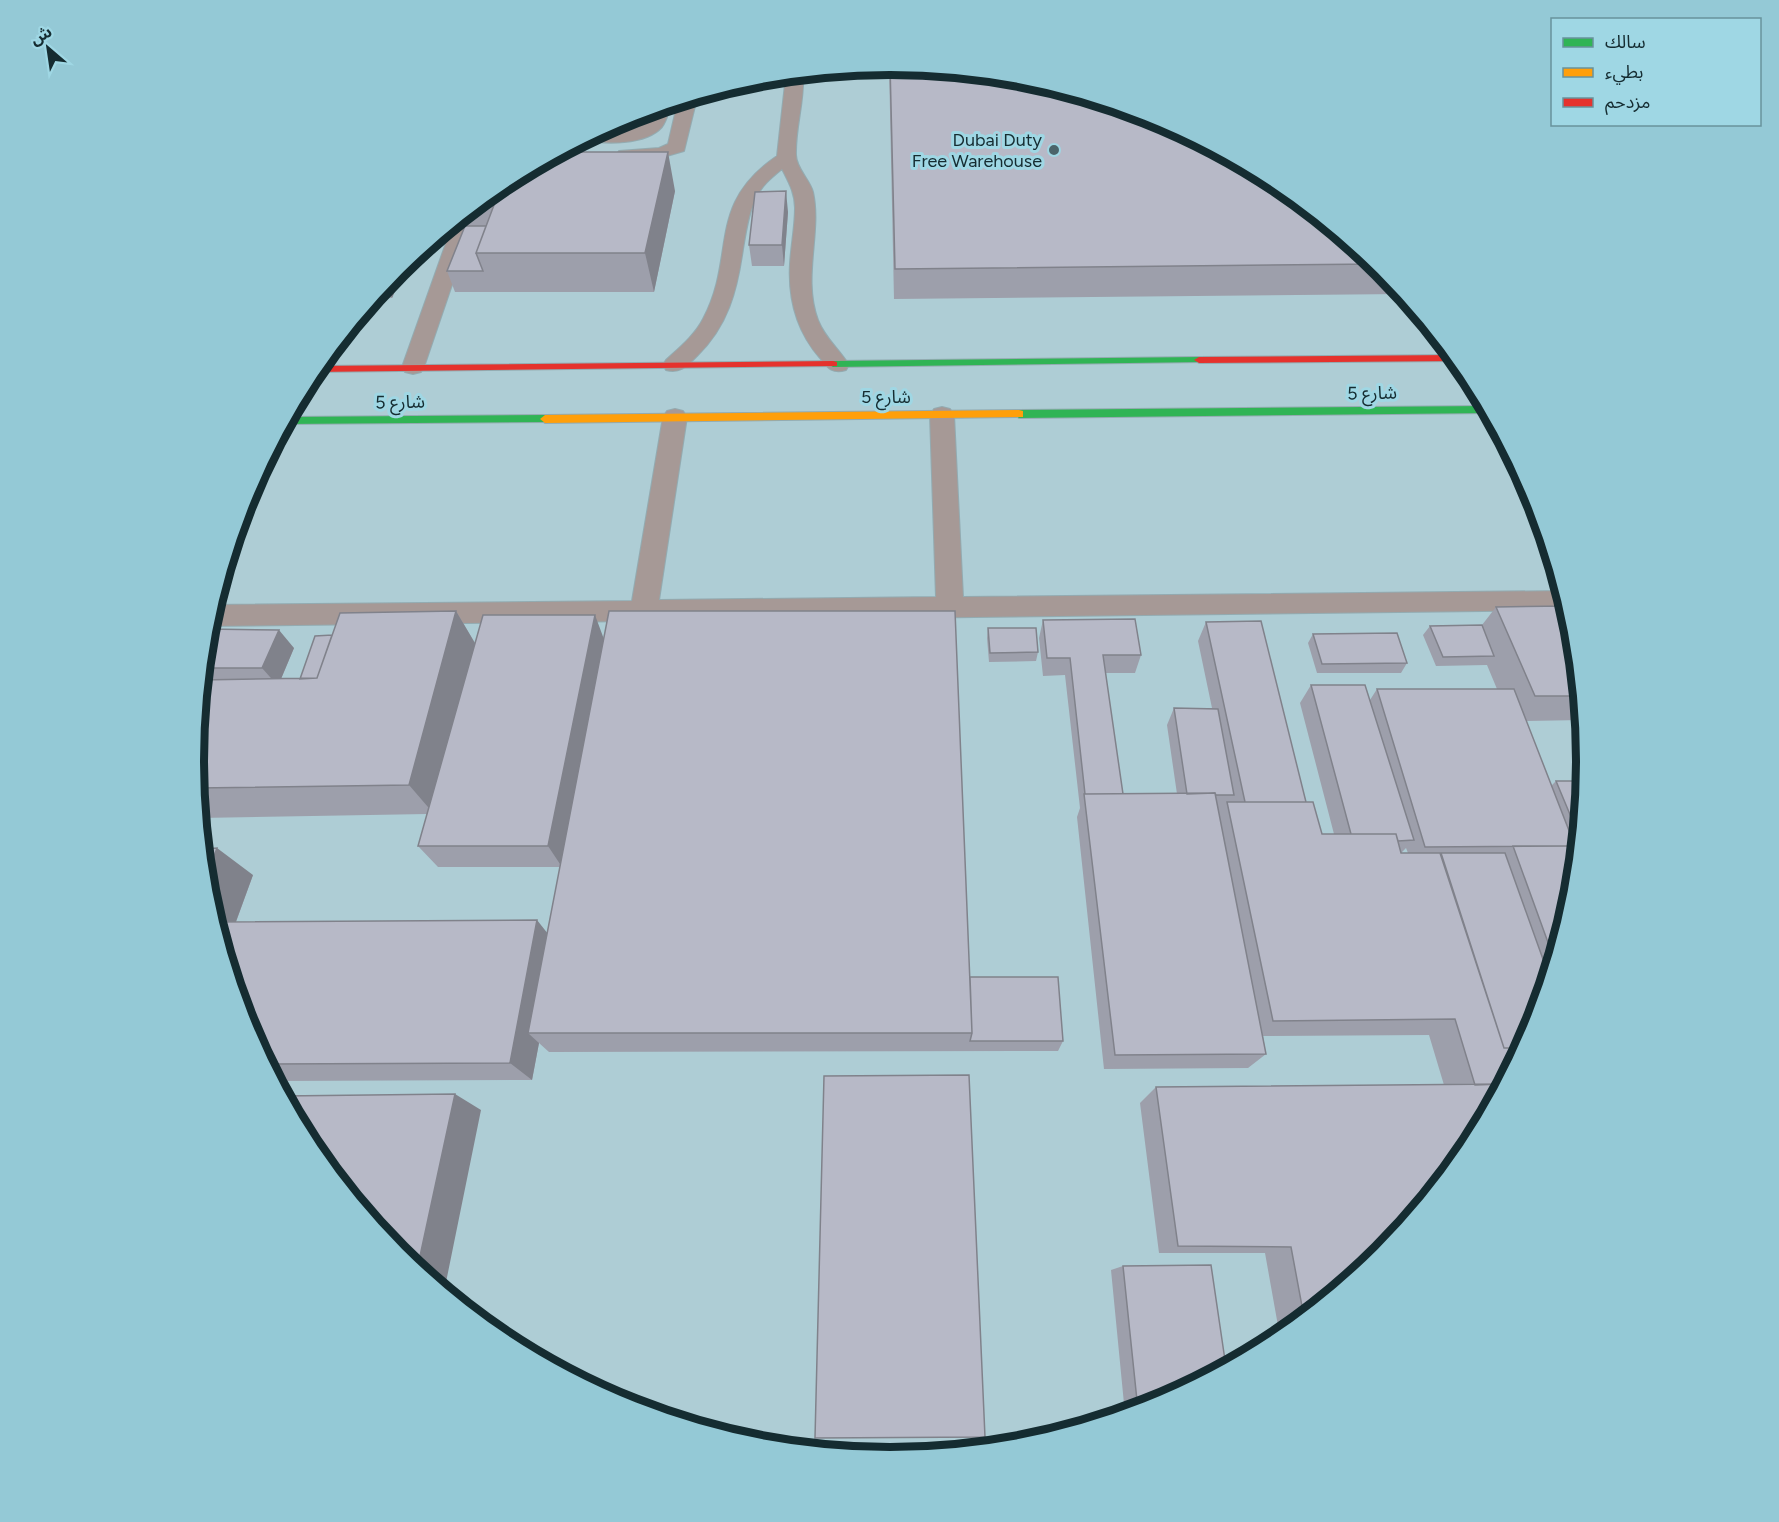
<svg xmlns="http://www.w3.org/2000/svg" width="1779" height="1522" viewBox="0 0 1779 1522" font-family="Figtree,'Noto Sans Arabic',sans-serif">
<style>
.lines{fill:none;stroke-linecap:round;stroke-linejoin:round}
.lane-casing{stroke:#93abb1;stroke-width:2}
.fast-casing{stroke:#93abb1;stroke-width:2}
.slow-casing{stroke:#93abb1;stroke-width:2}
.jam-casing{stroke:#93abb1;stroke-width:2}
.lane{fill:#a69996;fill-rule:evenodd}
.fast{fill:#30b455;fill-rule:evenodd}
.slow{fill:#ff9f0a;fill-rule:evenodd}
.jam{fill:#e5322d;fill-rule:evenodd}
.wall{fill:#9d9fab;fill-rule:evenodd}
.shaded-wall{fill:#80828b}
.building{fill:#b7b9c7;stroke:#80828b;stroke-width:1.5}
.poi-dot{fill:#4b646a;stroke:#9fd7e4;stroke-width:2}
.labels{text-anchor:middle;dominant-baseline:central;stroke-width:6;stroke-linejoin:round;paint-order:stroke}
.far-poi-label{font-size:18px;fill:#152c31;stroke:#9fd7e4;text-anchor:end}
.far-street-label{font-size:18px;fill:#152c31;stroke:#9fd7e4}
.rim{fill:none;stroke:#152c31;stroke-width:8}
</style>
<rect width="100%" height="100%" fill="#aecdd5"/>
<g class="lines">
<defs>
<path id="lane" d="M 803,73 C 805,100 795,128 796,155 C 796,168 810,180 813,192 C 822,233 802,277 818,320 C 825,338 839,349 849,365 L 846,370 C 832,374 828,368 820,358 C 797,332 788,299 790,264 C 791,245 795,227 795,208 C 795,193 789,183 782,169 C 771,178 761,186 755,200 C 748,215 746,232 743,249 C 737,291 728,326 697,356 C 687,366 680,374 666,370 L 663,365 L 666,360 C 679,348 695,335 703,319 C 737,255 705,205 777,156 L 786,75 Z
M 695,96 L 697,98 L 684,151 L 653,160 L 619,159 L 617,155 L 619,151 L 659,148 L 668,144 L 678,101 Z
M 671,103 L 672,105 C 668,112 667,120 662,127 C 646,145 604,145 583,139 C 588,136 595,131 600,130 C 624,124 640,140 652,109 Z
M 461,223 L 468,225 L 471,229 L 424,367 L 421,372 L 413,374 L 405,372 L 402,367 L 451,229 L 454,225 Z
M 942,407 L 950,409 L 954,415 L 963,597 L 1562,591 L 1568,610 L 206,626 L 212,605 L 632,601 L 663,417 L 667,411 L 675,409 L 683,411 L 687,417 L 659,600 L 936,597 L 930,415 L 934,409 Z"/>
<path id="fast" d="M 1199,357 L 1203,358 L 1203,362 L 833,367 L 828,364 L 833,361 Z
M 1486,406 L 1490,413 L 1019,418 L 1014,414 L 1019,410 Z
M 545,415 L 549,416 L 549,422 L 284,424 L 287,417 Z"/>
<path id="slow" d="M 1019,410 L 1023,411 L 1023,417 L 545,423 L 540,419 L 545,415 Z"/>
<path id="jam" d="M 1453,355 L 1458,361 L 1199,363 L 1194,360 L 1199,357 Z
M 833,361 L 837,362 L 837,366 L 312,372 L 317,366 Z"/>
</defs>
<use href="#lane" class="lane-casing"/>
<use href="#fast" class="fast-casing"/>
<use href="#slow" class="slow-casing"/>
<use href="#jam" class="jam-casing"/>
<use href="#lane" class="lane"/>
<use href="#fast" class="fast"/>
<use href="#slow" class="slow"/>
<use href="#jam" class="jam"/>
</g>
<path class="wall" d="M 889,65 L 1026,78 L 1277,182 L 1382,269 L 1403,294 L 894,299 Z
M 503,182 L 675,191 L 654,292 L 455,292 L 447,271 L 465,226 L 461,216 Z
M 788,212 L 784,266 L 752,266 L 749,245 Z
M 418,251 L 407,277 L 397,277 L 399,282 L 392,298 L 372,299 L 397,268 Z
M 1496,607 L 1573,625 L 1582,720 L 1526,721 L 1551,786 L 1556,781 L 1584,781 L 1573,897 L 1533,1028 L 1382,1254 L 1280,1337 L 1265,1253 L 1159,1253 L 1140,1103 L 1156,1087 L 1444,1085 L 1429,1035 L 1263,1036 L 1266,1054 L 1248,1068 L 1104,1069 L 1077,817 L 1080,808 L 1065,675 L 1043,676 L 1039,638 L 1043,620 L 1141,655 L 1135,673 L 1105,673 L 1123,794 L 1177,794 L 1167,725 L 1174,708 L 1212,708 L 1198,641 L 1206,622 L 1306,802 L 1322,834 L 1334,834 L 1300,703 L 1311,685 L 1370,700 L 1377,689 L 1497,689 L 1487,665 L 1436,666 L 1423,635 L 1430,626 L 1482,625 ZM 1406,848 L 1408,853 L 1401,853 Z
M 456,611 L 475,643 L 604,639 L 970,977 L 1063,1041 L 1058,1051 L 549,1052 L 539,1043 L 532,1080 L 275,1081 L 246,1027 L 206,897 L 253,875 L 236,922 L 547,933 L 560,867 L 438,867 L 418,846 L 427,814 L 199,818 L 193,761 L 206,629 L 294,648 L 281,679 L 300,679 L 332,635 Z
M 988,628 L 1038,652 L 1036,661 L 989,662 L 987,638 Z
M 1313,634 L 1407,663 L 1401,673 L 1317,673 L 1308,643 Z
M 1123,1266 L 1156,1405 L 1125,1414 L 1111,1270 Z"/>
<path class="shaded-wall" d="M 668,152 L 675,191 L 654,292 L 645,253 Z
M 786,191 L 788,212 L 784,266 L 782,245 Z
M 418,251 L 407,277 L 402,266 L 404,263 Z
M 394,272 L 399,282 L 392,298 L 387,288 Z
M 456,611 L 476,645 L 434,814 L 409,785 Z
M 595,615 L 605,642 L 562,867 L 548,846 Z
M 279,630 L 294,648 L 278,686 L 262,668 Z
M 217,848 L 253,875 L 227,946 L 220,942 L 206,897 L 205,881 Z
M 537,920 L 556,944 L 528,1033 L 539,1043 L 532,1080 L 510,1063 Z
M 455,1094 L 481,1110 L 444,1292 L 417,1270 Z"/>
<path class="building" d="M 890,65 L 1026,78 L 1156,118 L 1277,182 L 1376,264 L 895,269 Z
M 558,152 L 668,152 L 645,253 L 476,253 L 500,189 L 494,189 L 503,182 Z
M 786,191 L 782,245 L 749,245 L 755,192 Z
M 465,226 L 486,226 L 476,253 L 483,271 L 447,271 Z
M 393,274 L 387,288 L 381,288 Z
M 1567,606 L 1573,625 L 1580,696 L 1535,696 L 1496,607 Z
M 456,611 L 409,785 L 196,788 L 193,761 L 201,680 L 317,678 L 340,613 Z
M 609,611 L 955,611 L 972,1033 L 528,1033 Z
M 483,615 L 595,615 L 548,846 L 418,846 Z
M 1135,619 L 1141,655 L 1103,655 L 1123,794 L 1085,794 L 1070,658 L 1047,658 L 1043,620 Z
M 1261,621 L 1306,802 L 1245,802 L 1206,622 Z
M 1482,625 L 1494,656 L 1443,657 L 1430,626 Z
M 988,628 L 1036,628 L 1038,652 L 990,653 Z
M 206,629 L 279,630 L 262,668 L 202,668 Z
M 1397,633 L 1407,663 L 1322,664 L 1313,634 Z
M 332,635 L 317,678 L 300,679 L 315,636 Z
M 1311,685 L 1365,685 L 1414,840 L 1398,841 L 1396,834 L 1351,834 Z
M 1377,689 L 1514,689 L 1575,846 L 1425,847 Z
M 1174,708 L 1218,709 L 1234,795 L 1216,795 L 1215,793 L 1187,794 Z
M 1556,781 L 1584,781 L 1579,836 Z
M 1215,793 L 1266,1054 L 1115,1055 L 1084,794 Z
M 1227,802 L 1313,802 L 1322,834 L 1396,834 L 1401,853 L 1440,853 L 1504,1048 L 1522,1048 L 1503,1084 L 1475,1085 L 1455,1019 L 1273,1021 Z
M 1513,846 L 1578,846 L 1573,897 L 1554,959 Z
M 217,848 L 205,881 L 202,849 Z
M 1441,853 L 1505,853 L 1549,976 L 1533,1028 L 1522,1048 L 1504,1048 Z
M 537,920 L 510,1063 L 266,1064 L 246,1027 L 214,922 Z
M 970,977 L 1058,977 L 1063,1041 L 970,1041 L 972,1033 Z
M 969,1075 L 985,1437 L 815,1438 L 824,1076 Z
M 1503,1084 L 1468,1148 L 1382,1254 L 1304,1317 L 1291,1247 L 1178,1246 L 1156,1087 Z
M 455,1094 L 417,1270 L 397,1253 L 310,1148 L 283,1096 Z
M 1211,1265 L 1226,1367 L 1156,1405 L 1138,1410 L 1123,1266 Z"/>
<circle class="poi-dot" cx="1054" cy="150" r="6"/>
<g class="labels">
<g class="far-poi-label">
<text x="1042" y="140">Dubai Duty<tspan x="1042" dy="21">Free Warehouse</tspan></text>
</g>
<g class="far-street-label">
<text transform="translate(1372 393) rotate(-1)">شارع 5</text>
<text x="886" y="397">شارع 5</text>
<text transform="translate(400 402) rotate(-1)">شارع 5</text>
</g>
</g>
<path d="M0 0H1779V1522H0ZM204 761a686 686 0 1 1 1372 0a686 686 0 1 1-1372 0Z" fill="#94c9d6" fill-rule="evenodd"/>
<path class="rim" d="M204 761a686 686 0 1 1 1372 0a686 686 0 1 1-1372 0Z"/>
<rect x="1551" y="18" width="210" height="108" fill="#9fd7e4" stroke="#68939c" stroke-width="1.5"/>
<rect x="1563" y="38" width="30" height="9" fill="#30b455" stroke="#68939c" stroke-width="1.5"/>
<text x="1605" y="48" font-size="18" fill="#152c31">سالك</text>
<rect x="1563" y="68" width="30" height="9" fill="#ff9f0a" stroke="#68939c" stroke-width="1.5"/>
<text x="1605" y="78" font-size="18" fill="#152c31">بطيء</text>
<rect x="1563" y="98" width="30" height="9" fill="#e5322d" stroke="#68939c" stroke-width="1.5"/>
<text x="1605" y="108" font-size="18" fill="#152c31">مزدحم</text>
<g transform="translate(48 48) rotate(331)" stroke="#9fd7e4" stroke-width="4.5" paint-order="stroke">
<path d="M0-4.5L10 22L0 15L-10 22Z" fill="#152c31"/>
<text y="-9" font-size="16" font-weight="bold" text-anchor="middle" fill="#152c31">ش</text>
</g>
</svg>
